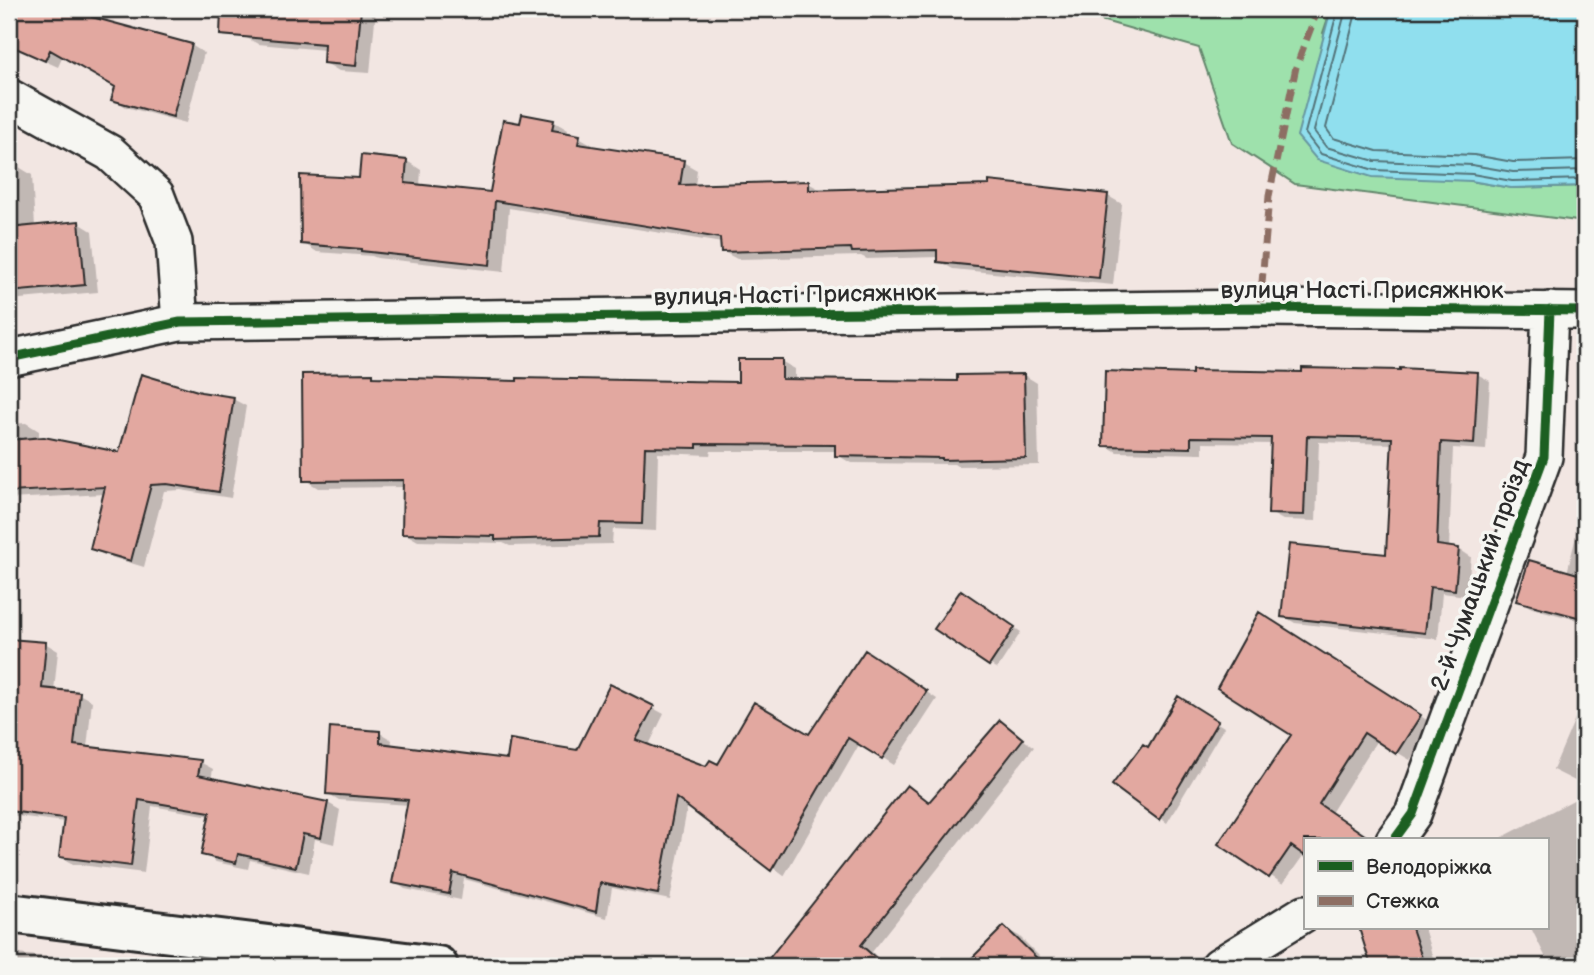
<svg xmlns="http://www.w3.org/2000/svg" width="1594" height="975" viewBox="0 0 1594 975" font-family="'Balsamiq Sans',sans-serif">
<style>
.green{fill:#9ee1ac;stroke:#64866c;stroke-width:2}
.water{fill:#90dfee;stroke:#6897a0;stroke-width:2}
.shadow{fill:#0003}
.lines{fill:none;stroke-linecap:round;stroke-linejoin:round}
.shore{stroke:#537379;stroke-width:2}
.building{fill:#e2a8a0;stroke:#2b2b2b;stroke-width:2}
.minor-casing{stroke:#2b2b2b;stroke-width:40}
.tertiary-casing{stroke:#2b2b2b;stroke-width:44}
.minor{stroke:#f6f6f2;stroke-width:35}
.tertiary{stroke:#f6f6f2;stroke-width:38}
.quiet{stroke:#8d6e63;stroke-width:7;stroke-dasharray:14 7;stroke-linecap:butt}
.cycleway-casing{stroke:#f6f6f2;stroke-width:13}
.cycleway{stroke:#1b5e20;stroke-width:9}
.labels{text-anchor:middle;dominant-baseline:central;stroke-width:7;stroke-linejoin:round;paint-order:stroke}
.street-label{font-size:24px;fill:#2b2b2b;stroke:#f6f6f2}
</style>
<rect width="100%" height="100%" fill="#f2e6e2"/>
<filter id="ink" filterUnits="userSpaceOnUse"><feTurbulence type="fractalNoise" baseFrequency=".0143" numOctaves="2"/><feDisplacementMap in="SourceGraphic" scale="14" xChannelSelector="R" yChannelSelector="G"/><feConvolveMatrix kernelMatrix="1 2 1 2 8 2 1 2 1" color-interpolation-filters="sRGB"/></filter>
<g filter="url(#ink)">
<path class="green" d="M 1062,9 L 1331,9 L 1323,33 L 1471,181 L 1511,188 L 1585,186 L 1585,222 L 1295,184 L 1232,143 L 1199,48 Z"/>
<path class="water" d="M 1331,9 L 1585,9 L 1585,186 L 1511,188 L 1471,181 L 1372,177 L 1317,160 L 1297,136 Z"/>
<path class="shadow" d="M 9,9 L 113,9 L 106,23 L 191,45 L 204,53 L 186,123 L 126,107 L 113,99 L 117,86 L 63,56 L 58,67 L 9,45 Z
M 245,9 L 376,9 L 370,73 L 339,71 L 324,62 L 325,50 L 258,44 L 243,36 Z
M 553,121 L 568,130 L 567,134 L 579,137 L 593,145 L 593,148 L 683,162 L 697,170 L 695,186 L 808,183 L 823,191 L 1108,196 L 1122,204 L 1113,285 L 953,269 L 938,261 L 938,257 L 867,259 L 861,256 L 737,259 L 722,251 L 722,243 L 509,208 L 504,272 L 377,258 L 372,256 L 317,252 L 303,243 L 360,180 L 407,161 L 421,170 L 420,186 L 492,194 L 521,125 Z
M 19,167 L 32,175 L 35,227 L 79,223 L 92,231 L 98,292 L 9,300 L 9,168 Z
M 781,361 L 795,369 L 795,381 L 959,383 L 1024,375 L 1037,383 L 1039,465 L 957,466 L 954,464 L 851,463 L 837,455 L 837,451 L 711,451 L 710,455 L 658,453 L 656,531 L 613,529 L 612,544 L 510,546 L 503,543 L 418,541 L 404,533 L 405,487 L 318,488 L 305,480 L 373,375 L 381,379 L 518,383 L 739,384 Z
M 1580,363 L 1585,364 L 1585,445 L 1577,441 Z
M 1477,374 L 1490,381 L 1486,450 L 1453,448 L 1449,548 L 1459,549 L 1471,557 L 1467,596 L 1442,593 L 1438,639 L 1295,623 L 1283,616 L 1388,556 L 1393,444 L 1319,442 L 1316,521 L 1283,520 L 1270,513 L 1272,444 L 1203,443 L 1203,454 L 1117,452 L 1105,445 L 1194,376 Z
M 201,394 L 233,399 L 246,406 L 231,498 L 181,490 L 164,491 L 144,567 L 104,555 L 92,548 L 105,494 L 9,499 L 9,424 L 26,423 L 39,431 L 39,439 L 120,454 Z
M 1580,520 L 1585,521 L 1585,622 L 1532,608 L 1519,601 L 1567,573 Z
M 969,596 L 1021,632 L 997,669 L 937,629 Z
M 1273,622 L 1433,724 L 1410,760 L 1377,740 L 1331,813 L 1371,840 L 1305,840 L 1305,853 L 1283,884 L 1221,843 L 1293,734 Z
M 9,640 L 45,643 L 58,651 L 54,691 L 79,694 L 92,701 L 87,748 L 200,762 L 213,769 L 211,780 L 328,803 L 340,810 L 334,844 L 315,839 L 309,873 L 250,860 L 248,869 L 216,862 L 203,854 L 211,816 L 152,806 L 144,873 L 73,864 L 60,857 L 65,822 L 9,815 Z
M 877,659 L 937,699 L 894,765 L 860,743 L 784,876 L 688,804 L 670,900 L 612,888 L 607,918 L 464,879 L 461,900 L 405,889 L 394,882 L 409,805 L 339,800 L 327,793 L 380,733 L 392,740 L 391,747 L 508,761 L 578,752 L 653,708 L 664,714 L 648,747 L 707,768 L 719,766 L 810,737 Z
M 1178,699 L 1224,727 L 1167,823 L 1115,784 L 1149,749 Z
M 1579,709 L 1585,712 L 1585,786 L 1553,770 Z
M 1000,723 L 1034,747 L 872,952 L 887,966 L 766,966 L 908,787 L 931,803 Z
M 1585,794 L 1585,966 L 1550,966 L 1531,928 L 1547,928 L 1547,840 L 1497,840 Z
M 1004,928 L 1019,936 L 1049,966 L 967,966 Z
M 1365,928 L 1424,928 L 1434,961 L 1418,966 L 1373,966 L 1361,929 Z
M 9,948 L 17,954 L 67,959 L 79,966 L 9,966 Z"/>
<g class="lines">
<path class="shore" d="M 1338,9 L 1305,133 L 1321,154 L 1374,170 L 1472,174 L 1512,181 L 1585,179
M 1346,9 L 1314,131 L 1326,147 L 1375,161 L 1472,165 L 1513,172 L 1585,170
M 1357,9 L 1326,128 L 1333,138 L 1377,151 L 1474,155 L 1513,162 L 1585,160"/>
</g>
<path class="building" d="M 9,9 L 96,9 L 92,17 L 192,44 L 173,117 L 111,100 L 115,87 L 50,50 L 45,61 L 9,45 Z
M 221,9 L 361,9 L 356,66 L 323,63 L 324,44 L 220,35 Z
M 522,114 L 554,120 L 552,130 L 580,135 L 578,144 L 684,160 L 680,185 L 809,181 L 809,190 L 989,185 L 989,181 L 1108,194 L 1099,278 L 937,262 L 937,250 L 852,252 L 851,248 L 721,252 L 720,238 L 495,201 L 490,265 L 361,251 L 361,249 L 301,244 L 300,175 L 359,178 L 361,155 L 407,160 L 405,183 L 490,192 L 503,120 L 520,123 Z
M 79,221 L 85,285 L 9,292 L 9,228 Z
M 738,359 L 782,359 L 782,379 L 957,381 L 957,375 L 1024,374 L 1026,458 L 942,460 L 942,458 L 835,456 L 835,445 L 697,444 L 697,448 L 645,447 L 642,524 L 600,523 L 599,537 L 495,540 L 495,536 L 402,534 L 403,480 L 303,481 L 302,374 L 373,373 L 373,377 L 517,381 L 517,378 L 738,382 Z
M 1302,368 L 1400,370 L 1400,368 L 1478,372 L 1474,444 L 1441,442 L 1437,545 L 1459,548 L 1455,590 L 1430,587 L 1425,633 L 1281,617 L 1289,544 L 1386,554 L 1392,438 L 1307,436 L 1304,515 L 1268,514 L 1271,438 L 1191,437 L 1191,448 L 1103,446 L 1105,371 L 1192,374 L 1192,370 L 1302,372 Z
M 141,374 L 201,392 L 234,397 L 219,492 L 167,484 L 151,485 L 131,561 L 90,549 L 105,487 L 9,492 L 9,440 L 44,437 L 119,452 Z
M 1529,560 L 1585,576 L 1585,619 L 1516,601 Z
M 961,590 L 1015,627 L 989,666 L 934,629 Z
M 1259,612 L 1421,715 L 1396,754 L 1364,733 L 1319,804 L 1372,840 L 1305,840 L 1305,856 L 1291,846 L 1269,878 L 1218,844 L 1291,735 L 1217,688 Z
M 9,639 L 46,642 L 42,688 L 80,692 L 74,745 L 201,760 L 198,775 L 328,802 L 321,838 L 303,834 L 296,867 L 238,854 L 236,863 L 201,855 L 210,812 L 139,800 L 131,866 L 59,857 L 64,818 L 9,811 Z
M 865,650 L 927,691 L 882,759 L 848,738 L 771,871 L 676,798 L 658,894 L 600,883 L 596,912 L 453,873 L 449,894 L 392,883 L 408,800 L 326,794 L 330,727 L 380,731 L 380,743 L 507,759 L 510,739 L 577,750 L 610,684 L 654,706 L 636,740 L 706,766 L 710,760 L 718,764 L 754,702 L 809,734 Z
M 1178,696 L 1218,721 L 1159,820 L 1112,785 L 1143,744 L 1148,747 Z
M 1000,720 L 1023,739 L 861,945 L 885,966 L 763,966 L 907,785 L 929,802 Z
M 1004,926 L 1045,966 L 964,966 Z
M 1359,928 L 1412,928 L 1422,958 L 1396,966 L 1371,966 Z"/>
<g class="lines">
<defs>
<path id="minor" d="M 9,97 L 110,153 L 156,195 L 174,242 L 180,322
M 9,358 L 180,322 L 1260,308 L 1585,311
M 1394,840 L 1413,814 L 1544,457 L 1550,310
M 1219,966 L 1305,913"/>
<path id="tertiary" d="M 9,913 L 438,966"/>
</defs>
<use href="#minor" class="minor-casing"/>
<use href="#tertiary" class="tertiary-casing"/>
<use href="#minor" class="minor"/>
<use href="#tertiary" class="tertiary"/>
<path class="quiet" d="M 1260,308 L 1269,196 L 1296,67 L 1318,9"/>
<defs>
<path id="cycleway" d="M 9,358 L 180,322 L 1260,308 L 1585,311
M 1394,840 L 1413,814 L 1544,457 L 1550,310"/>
</defs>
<use href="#cycleway" class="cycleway-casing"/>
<use href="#cycleway" class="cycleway"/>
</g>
</g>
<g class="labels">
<g class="street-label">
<text x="1362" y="290">вулиця Насті Присяжнюк</text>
<text transform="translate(795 295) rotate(-1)">вулиця Насті Присяжнюк</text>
<text transform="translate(1480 575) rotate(-70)">2-й Чумацький проїзд</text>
</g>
</g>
<rect width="1594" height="975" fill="none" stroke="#f6f6f2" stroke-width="35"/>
<rect x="18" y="18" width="1559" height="940" fill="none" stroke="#2b2b2b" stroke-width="2.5" filter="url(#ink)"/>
<rect x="1304" y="838" width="245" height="91" fill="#f6f6f2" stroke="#a5a5a2" stroke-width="2"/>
<rect x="1318" y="861" width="35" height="10" fill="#1b5e20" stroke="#a5a5a2" stroke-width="2"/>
<text x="1366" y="874" font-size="21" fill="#2b2b2b">Велодоріжка</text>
<rect x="1318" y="896" width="35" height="10" fill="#8d6e63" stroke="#a5a5a2" stroke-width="2"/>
<text x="1366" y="908" font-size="21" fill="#2b2b2b">Стежка</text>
</svg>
